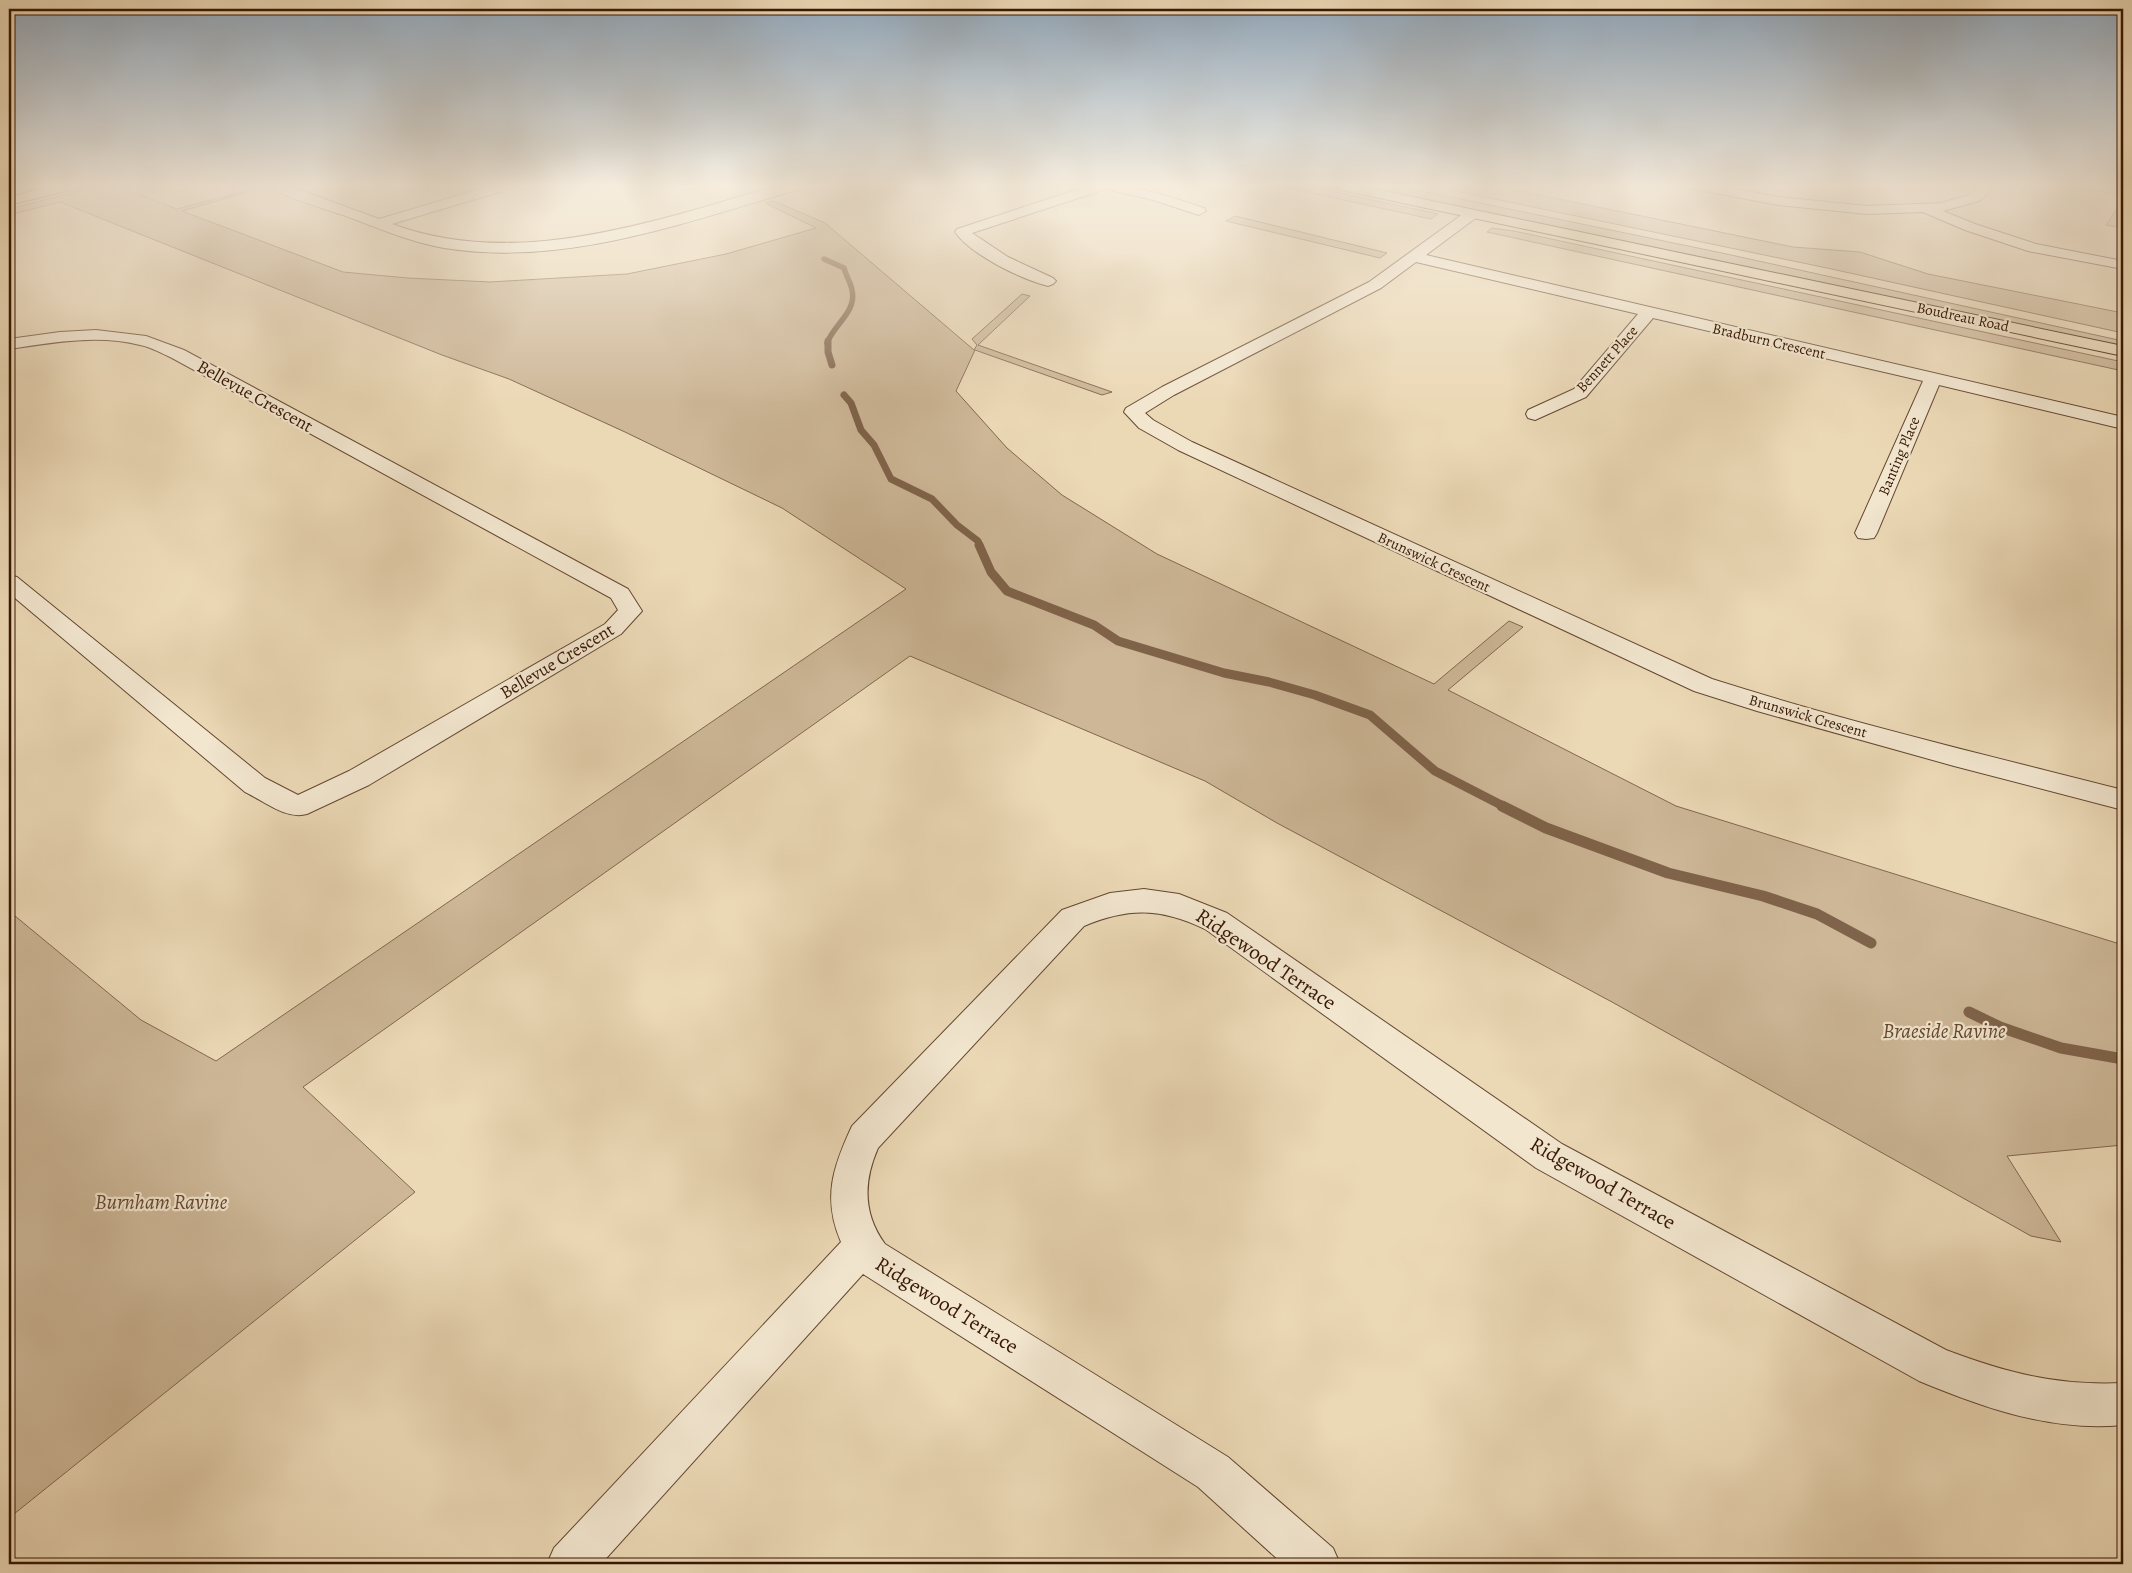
<svg xmlns="http://www.w3.org/2000/svg" width="2132" height="1573" viewBox="0 0 2132 1573" font-family="Alegreya,serif">
<style>
.green{fill:#cdb797;stroke:#82674e}
.lines{fill:none;stroke-linecap:round;stroke-linejoin:round}
.stream-far3{stroke:#7f634a;stroke-width:5.5}
.stream-far2{stroke:#7f634a;stroke-width:7}
.stream-far1{stroke:#7f634a;stroke-width:9}
.stream{stroke:#7f634a;stroke-width:11}
.minor-casing{stroke:#654730;stroke-width:2}
.major-casing{stroke:#381704;stroke-width:2}
.minor{fill:#f2e6cf;fill-rule:evenodd}
.major{fill:#ebd8b5;fill-rule:evenodd}
.labels{text-anchor:middle;dominant-baseline:central;stroke-width:4.5;stroke-linejoin:round;paint-order:stroke}
.far-street-label{font-size:15px;fill:#381704;stroke:#f2e6cf}
.street-label{font-size:18px;fill:#381704;stroke:#f2e6cf}
.near-street-label{font-size:21px;fill:#381704;stroke:#f2e6cf}
.near-park-label{font-size:21px;font-style:italic;fill:#654730;stroke:#f2e6cf}
</style>
<rect width="100%" height="100%" fill="#ebd8b5"/>
<filter id="stains"><feTurbulence type="fractalNoise" baseFrequency=".004" numOctaves="4"/><feColorMatrix values="0 0 0 0 .2 0 0 0 0 .09 0 0 0 0 .02 0 0 0 .5 -.17"/></filter>
<radialGradient id="worn" r=".72"><stop offset=".6" stop-color="#630" stop-opacity="0"/><stop offset="1" stop-color="#630" stop-opacity=".3"/></radialGradient>
<path class="green" d="M 106,184 L 138,184 L 130,191 L 177,209 L 241,192 L 248,192 L 182,211 L 343,272 L 408,278 L 490,282 L 627,274 L 726,254 L 816,228 L 765,203 L 774,201 L 825,223 L 974,350 L 977,345 L 972,339 L 1022,294 L 1030,296 L 978,345 L 1112,392 L 1102,395 L 975,350 L 956,391 L 1007,448 L 1062,495 L 1157,554 L 1434,684 L 1509,621 L 1523,627 L 1448,690 L 1676,806 L 2123,945 L 2123,1145 L 2007,1156 L 2061,1242 L 2031,1236 L 1612,1002 L 1277,823 L 1205,781 L 910,656 L 303,1087 L 415,1192 L 9,1518 L 9,911 L 141,1020 L 216,1061 L 906,589 L 782,508 L 625,432 L 509,379 L 442,355 L 60,202 L 9,215 L 9,209 Z
M 1270,184 L 1298,184 L 1438,214 L 1431,219 Z
M 1350,184 L 1388,184 L 1722,253 L 2123,341 L 2123,347 Z
M 1422,184 L 1504,184 L 1500,187 L 1793,247 L 1860,252 L 1928,274 L 2123,313 L 2123,333 L 1827,268 Z
M 2067,184 L 2123,184 L 2123,196 Z
M 2123,198 L 2123,228 L 2106,225 L 2109,221 Z
M 1235,216 L 1387,253 L 1380,258 L 1226,221 Z
M 1492,228 L 1514,231 L 2123,362 L 2123,371 L 1487,232 Z"/>
<g class="lines">
<path class="stream-far3" d="M 824,259 L 844,268 C 846,276 851,283 852,290 C 857,312 834,324 827,343"/>
<path class="stream-far2" d="M 828,341 L 828,352 L 832,365
M 844,395 L 851,403 L 861,430 L 874,445 L 891,479 L 932,499 L 957,525 L 978,541 L 980,546"/>
<path class="stream-far1" d="M 979,545 L 991,572 L 1007,591 L 1094,625 L 1118,641 L 1224,673 L 1269,682 L 1315,695 L 1370,715 L 1435,771 L 1505,807"/>
<path class="stream" d="M 1502,806 L 1546,828 L 1668,873 L 1763,896 L 1817,914 L 1871,943
M 1969,1012 L 2000,1027 L 2061,1048 L 2123,1059"/>
<defs>
<path id="minor" d="M 266,184 L 284,184 L 379,219 L 497,184 L 518,184 L 516,187 L 392,224 C 492,261 599,237 698,209 C 734,199 771,184 809,184 L 807,187 C 691,220 566,268 444,248 C 409,242 376,227 343,215 C 328,210 274,194 266,184 Z
M 1094,184 C 1133,184 1168,196 1204,208 L 1206,211 L 1199,215 L 1153,200 L 1106,189 L 972,233 L 1008,257 L 1053,278 L 1056,281 L 1053,284 L 1048,286 C 1021,279 971,255 955,232 L 957,229 Z
M 1683,184 L 1711,184 L 1778,197 L 1867,206 L 1941,203 L 1969,195 L 1983,184 L 1998,184 L 1979,201 L 1943,211 L 1975,224 L 2036,244 L 2123,261 L 2123,269 L 2028,251 L 1965,230 L 1923,212 L 1867,214 L 1778,205 L 1690,188 Z
M 1472,210 L 1479,214 L 1477,217 L 1426,255 L 2123,417 L 2123,429 L 1939,385 L 1877,533 L 1874,538 L 1866,539 L 1858,538 L 1855,533 L 1923,381 L 1653,318 L 1586,397 L 1535,420 L 1528,418 L 1526,414 L 1528,410 L 1574,389 L 1638,314 L 1416,262 L 1381,288 L 1174,395 L 1145,413 L 1153,420 L 1192,442 L 1712,679 C 1847,722 1986,755 2123,790 L 2123,810 L 1954,766 L 1757,711 L 1694,691 L 1178,450 L 1139,428 L 1124,412 L 1126,408 L 1162,387 L 1369,282 L 1467,211 Z
M 96,330 L 146,336 L 184,350 L 628,589 L 642,611 L 621,634 L 369,785 L 307,814 C 286,820 264,801 245,792 L 9,593 L 9,575 L 17,577 L 265,778 L 298,795 L 349,771 L 605,624 L 618,610 L 611,598 L 172,358 C 161,353 151,347 140,345 C 97,334 52,343 9,349 L 9,339 L 60,332 Z
M 1144,889 L 1179,894 L 1227,913 L 1562,1144 L 1946,1350 C 2007,1373 2057,1386 2123,1383 L 2123,1425 C 2052,1432 1984,1408 1919,1381 L 1536,1168 L 1205,929 C 1161,908 1129,907 1084,926 L 878,1148 C 863,1182 863,1214 885,1244 L 1228,1457 L 1333,1548 L 1340,1564 L 1283,1564 L 1198,1487 L 863,1274 L 601,1564 L 547,1564 L 554,1548 L 841,1242 C 822,1198 833,1167 852,1126 L 1062,910 L 1110,893 Z"/>
<path id="major" d="M 61,184 L 84,184 L 82,187 L 9,205 L 9,197 Z
M 1325,184 L 1351,184 L 2123,346 L 2123,356 L 1332,188 Z"/>
</defs>
<use href="#minor" class="minor-casing"/>
<use href="#major" class="major-casing"/>
<use href="#minor" class="minor"/>
<use href="#major" class="major"/>
</g>
<linearGradient id="sky" x2="0" y2="1"><stop stop-color="#91a8bc"/><stop offset="0.46" stop-color="#f6edde"/><stop offset="1" stop-color="#f6edde" stop-opacity="0"/></linearGradient>
<rect width="2132" height="404" fill="url(#sky)"/>
<g class="labels">
<g class="far-street-label">
<text transform="translate(1963 317) rotate(12)">Boudreau Road</text>
<text transform="translate(1769 341) rotate(13)">Bradburn Crescent</text>
<text transform="translate(1607 359) rotate(-48)">Bennett Place</text>
<text transform="translate(1899 456) rotate(-67)">Banting Place</text>
<text transform="translate(1434 562) rotate(25)">Brunswick Crescent</text>
<text transform="translate(1808 716) rotate(16)">Brunswick Crescent</text>
</g>
<g class="street-label">
<text transform="translate(255 396) rotate(29)">Bellevue Crescent</text>
<text transform="translate(557 661) rotate(-31)">Bellevue Crescent</text>
</g>
<g class="near-street-label">
<text transform="translate(1266 959) rotate(34)">Ridgewood Terrace</text>
<text transform="translate(1603 1183) rotate(30)">Ridgewood Terrace</text>
<text transform="translate(947 1305) rotate(32)">Ridgewood Terrace</text>
</g>
<g class="near-park-label">
<text x="1944" y="1031">Braeside Ravine</text>
<text x="161" y="1202">Burnham Ravine</text>
</g>
</g>
<rect width="2132" height="1573" fill="none" stroke="#ebd8b5" stroke-width="30"/>
<rect x="10" y="10" width="2112" height="1553" fill="none" stroke="#381704" stroke-width="2.5"/>
<rect x="15" y="15" width="2102" height="1543" fill="none" stroke="#381704"/>
<rect width="100%" height="100%" filter="url(#stains)"/>
<rect width="100%" height="100%" fill="url(#worn)"/>
</svg>
